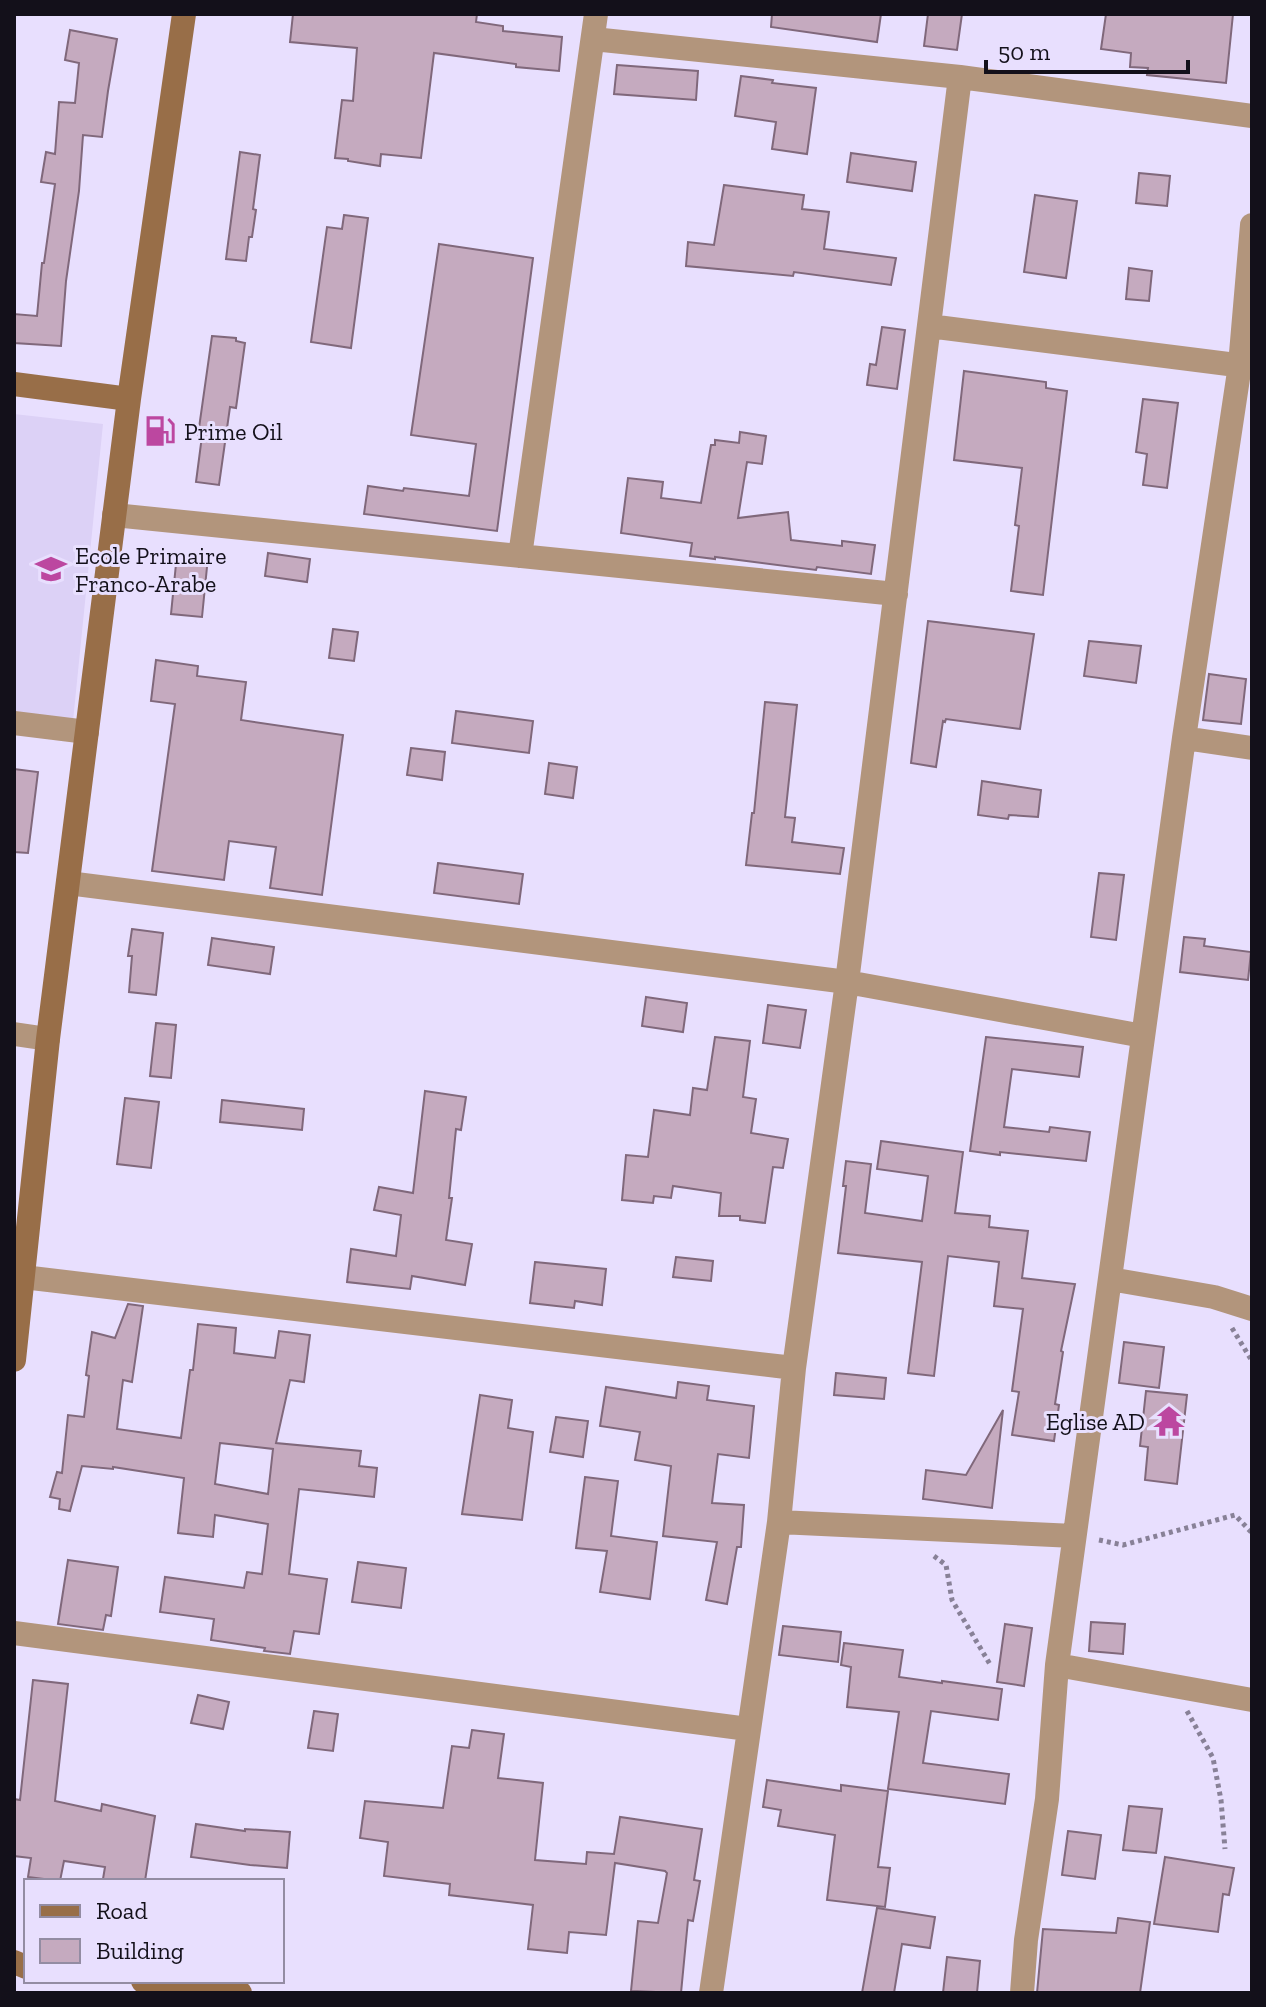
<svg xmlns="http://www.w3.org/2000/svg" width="1266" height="2007" viewBox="0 0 1266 2007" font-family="'Zilla Slab',serif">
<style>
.built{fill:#dcd1f6}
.building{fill:#c5aabf;stroke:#80687b;stroke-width:2;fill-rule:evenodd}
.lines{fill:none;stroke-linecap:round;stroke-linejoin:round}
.path{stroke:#888197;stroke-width:5;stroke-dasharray:4 4;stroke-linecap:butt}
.street{stroke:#b2957c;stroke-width:24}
.secondary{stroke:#986e48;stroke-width:24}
.labels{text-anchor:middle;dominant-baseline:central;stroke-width:6;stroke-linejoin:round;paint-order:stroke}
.poi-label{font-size:24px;fill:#13101a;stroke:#e8dffe;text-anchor:start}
</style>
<rect width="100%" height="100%" fill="#e8dffe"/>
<path class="built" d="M 14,414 L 103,424 L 73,721 L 14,714 Z"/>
<path class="building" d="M 293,14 L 477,14 L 476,22 L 503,26 L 503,31 L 562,37 L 559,71 L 516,67 L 516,64 L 434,53 L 421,158 L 381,154 L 380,166 L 348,161 L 348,159 L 335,158 L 342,100 L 353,101 L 357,48 L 290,42 Z
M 772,14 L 881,14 L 877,42 L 771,27 Z
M 928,14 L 962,14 L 957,50 L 924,46 Z
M 1106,14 L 1233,14 L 1226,83 L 1147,75 L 1148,68 L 1130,67 L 1131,53 L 1101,49 Z
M 70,30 L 117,39 L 108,91 L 102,137 L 83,135 L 79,191 L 66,281 L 61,346 L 14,343 L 14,314 L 37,316 L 42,263 L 44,263 L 55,184 L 41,182 L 46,152 L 55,154 L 59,102 L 75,103 L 79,63 L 65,60 Z
M 617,65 L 698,71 L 696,100 L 614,94 Z
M 741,76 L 773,80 L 772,83 L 816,88 L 807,154 L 772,149 L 776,122 L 735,116 Z
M 240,152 L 260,155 L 253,209 L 256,210 L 252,237 L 249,237 L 246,261 L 226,259 Z
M 851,153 L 916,162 L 912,191 L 847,182 Z
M 1139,173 L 1170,176 L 1167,206 L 1136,203 Z
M 724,185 L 804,195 L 802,209 L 829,212 L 824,249 L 896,258 L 891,285 L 794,272 L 793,276 L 686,266 L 688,242 L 714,245 Z
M 1035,195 L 1077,201 L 1066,278 L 1024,272 Z
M 344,215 L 368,218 L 351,348 L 311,342 L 327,227 L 342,229 Z
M 439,244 L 533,258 L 497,531 L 364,514 L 368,486 L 403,491 L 404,488 L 469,496 L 476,444 L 411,435 Z
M 1129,268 L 1152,271 L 1149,301 L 1126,299 Z
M 882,327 L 905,330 L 897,389 L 867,385 L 870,364 L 876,365 Z
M 212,336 L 236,338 L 236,341 L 245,343 L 236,408 L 230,407 L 219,485 L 196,482 L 202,436 L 198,435 Z
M 964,371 L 1046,382 L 1046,388 L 1067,391 L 1043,595 L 1011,591 L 1019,526 L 1015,525 L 1022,468 L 954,460 Z
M 1143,399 L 1178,403 L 1167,488 L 1143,485 L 1147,454 L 1136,452 Z
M 740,432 L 766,436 L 762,464 L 747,462 L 738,518 L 788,512 L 791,540 L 842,546 L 842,541 L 875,545 L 871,574 L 817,567 L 816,570 L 715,557 L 715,559 L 690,556 L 692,543 L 621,533 L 628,478 L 663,482 L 661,498 L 701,503 L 711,445 L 715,445 L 715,440 L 739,443 Z
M 268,553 L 310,559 L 307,582 L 265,576 Z
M 177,554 L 208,557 L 202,617 L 171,614 Z
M 928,621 L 1034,634 L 1020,729 L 946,719 L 945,722 L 943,721 L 936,767 L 911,763 Z
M 333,629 L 358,632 L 354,661 L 329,658 Z
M 1089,641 L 1141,646 L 1136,683 L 1084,676 Z
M 156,660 L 198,666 L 197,676 L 246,682 L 241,720 L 343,735 L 322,895 L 270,888 L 276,847 L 229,841 L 224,880 L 152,871 L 175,704 L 151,701 Z
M 1209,674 L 1246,679 L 1241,724 L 1203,720 Z
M 765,702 L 797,705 L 785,817 L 795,818 L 792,842 L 844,848 L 840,874 L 746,865 L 752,813 L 754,813 Z
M 456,711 L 533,721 L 529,753 L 452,743 Z
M 411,748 L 445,752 L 442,780 L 407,775 Z
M 549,763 L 577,767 L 573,798 L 545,794 Z
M 14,769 L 38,772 L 28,853 L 14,852 Z
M 982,781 L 1041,790 L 1038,817 L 1009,815 L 1008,819 L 978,815 Z
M 438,863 L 523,874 L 519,904 L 434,893 Z
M 1099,873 L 1124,875 L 1116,940 L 1091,937 Z
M 132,929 L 163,933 L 156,995 L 129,992 L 132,956 L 128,956 Z
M 1184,937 L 1205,939 L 1204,946 L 1251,952 L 1248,980 L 1180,972 Z
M 212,938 L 274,947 L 270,974 L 208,965 Z
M 646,997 L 687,1003 L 683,1032 L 642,1026 Z
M 768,1005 L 806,1010 L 800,1048 L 763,1043 Z
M 156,1023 L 176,1025 L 171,1078 L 150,1076 Z
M 715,1037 L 750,1041 L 743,1097 L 756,1099 L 751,1133 L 788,1139 L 783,1168 L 773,1167 L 765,1223 L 740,1220 L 740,1216 L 719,1216 L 721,1193 L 673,1186 L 671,1198 L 654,1196 L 653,1203 L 622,1200 L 626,1155 L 648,1157 L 654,1110 L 690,1115 L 693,1088 L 707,1090 Z
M 986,1037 L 1083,1047 L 1079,1077 L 1012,1069 L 1004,1127 L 1049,1132 L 1050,1127 L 1090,1132 L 1086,1161 L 1000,1152 L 1000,1155 L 970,1151 Z
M 425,1091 L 466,1097 L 461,1130 L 456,1129 L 449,1198 L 452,1198 L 446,1240 L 472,1244 L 465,1285 L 412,1276 L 410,1289 L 347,1282 L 351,1249 L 396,1256 L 401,1215 L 374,1210 L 379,1187 L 413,1193 Z
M 125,1098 L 159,1102 L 151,1168 L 117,1164 Z
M 222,1100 L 304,1109 L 302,1130 L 220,1122 Z
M 881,1141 L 963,1152 L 955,1213 L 990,1216 L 989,1227 L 1028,1231 L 1022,1278 L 1075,1284 L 1061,1351 L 1063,1352 L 1055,1404 L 1059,1405 L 1054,1441 L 1012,1435 L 1019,1392 L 1012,1391 L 1023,1309 L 994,1306 L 999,1262 L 948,1256 L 934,1376 L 908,1373 L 922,1262 L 838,1253 L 846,1186 L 843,1186 L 846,1161 L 871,1164 L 865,1213 L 922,1221 L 928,1176 L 877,1169 Z
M 676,1257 L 713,1261 L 711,1281 L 673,1277 Z
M 535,1262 L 606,1269 L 602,1305 L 575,1301 L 574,1308 L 530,1303 Z
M 128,1304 L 143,1306 L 132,1382 L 123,1380 L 117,1429 L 181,1438 L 190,1370 L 193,1370 L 198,1324 L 236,1328 L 234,1353 L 275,1358 L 279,1331 L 310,1335 L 304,1382 L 290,1380 L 276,1443 L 361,1451 L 359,1466 L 377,1468 L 374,1497 L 299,1489 L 289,1574 L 327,1579 L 319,1634 L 294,1631 L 290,1654 L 264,1651 L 265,1648 L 211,1640 L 214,1619 L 160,1612 L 165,1577 L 244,1588 L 247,1572 L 262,1574 L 268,1524 L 215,1515 L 213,1537 L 178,1533 L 184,1478 L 113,1467 L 113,1469 L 82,1466 L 70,1511 L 59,1509 L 60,1499 L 50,1497 L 57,1472 L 62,1473 L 68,1415 L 84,1417 L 89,1376 L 86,1375 L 92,1332 L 115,1338 ZM 220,1443 L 273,1449 L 268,1494 L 215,1484 Z
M 1124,1342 L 1164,1347 L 1159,1388 L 1119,1383 Z
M 836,1373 L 886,1378 L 884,1399 L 834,1395 Z
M 678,1382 L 709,1386 L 707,1400 L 754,1406 L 749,1458 L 718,1454 L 712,1503 L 744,1505 L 741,1547 L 737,1547 L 727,1604 L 706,1600 L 717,1542 L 663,1536 L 671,1466 L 635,1460 L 640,1432 L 600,1426 L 606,1387 L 676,1398 Z
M 1146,1391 L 1187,1395 L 1177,1484 L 1145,1480 L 1148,1447 L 1140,1446 Z
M 480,1395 L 512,1400 L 508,1428 L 533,1432 L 522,1520 L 462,1514 Z
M 1003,1410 L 992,1508 L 923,1499 L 926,1470 L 966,1475 Z
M 556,1417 L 588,1421 L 583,1457 L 550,1452 Z
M 585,1477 L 618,1481 L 611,1536 L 657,1542 L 650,1599 L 600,1592 L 607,1551 L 576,1548 Z
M 68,1560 L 118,1567 L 111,1616 L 106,1615 L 103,1630 L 58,1624 Z
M 358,1562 L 406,1568 L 401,1608 L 352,1602 Z
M 1091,1622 L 1125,1624 L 1123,1654 L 1089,1651 Z
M 1005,1624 L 1032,1628 L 1024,1686 L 997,1682 Z
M 783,1626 L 841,1632 L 838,1662 L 779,1655 Z
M 844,1643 L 903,1650 L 899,1677 L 942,1683 L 942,1681 L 1002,1689 L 998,1720 L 931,1711 L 923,1763 L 1009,1774 L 1005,1804 L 888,1789 L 899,1712 L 847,1707 L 851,1667 L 841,1665 Z
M 33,1680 L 68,1684 L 55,1801 L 101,1811 L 102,1804 L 155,1816 L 145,1881 L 114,1881 L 103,1879 L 105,1867 L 64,1861 L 60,1881 L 28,1877 L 31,1858 L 14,1856 L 14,1799 L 20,1800 Z
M 198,1695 L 229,1702 L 223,1729 L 191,1723 Z
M 314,1711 L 338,1714 L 333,1751 L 308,1748 Z
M 472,1730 L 504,1734 L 498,1778 L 543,1783 L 535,1860 L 586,1864 L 587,1852 L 614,1854 L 620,1817 L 702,1829 L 694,1880 L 700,1881 L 693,1921 L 688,1920 L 681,1993 L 631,1991 L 638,1921 L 658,1923 L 667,1873 L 665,1871 L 615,1863 L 606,1935 L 569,1932 L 567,1953 L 528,1949 L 533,1905 L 449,1895 L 450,1884 L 384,1876 L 388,1842 L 360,1838 L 365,1801 L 443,1808 L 452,1746 L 469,1748 Z
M 767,1780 L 841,1791 L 841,1785 L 888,1791 L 878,1867 L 890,1868 L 885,1907 L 827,1900 L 835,1835 L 778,1826 L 781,1810 L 763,1807 Z
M 1129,1806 L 1162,1809 L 1156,1853 L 1123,1850 Z
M 196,1824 L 245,1831 L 245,1829 L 290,1832 L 287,1868 L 250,1865 L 191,1857 Z
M 1068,1831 L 1101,1835 L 1095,1879 L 1062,1875 Z
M 1165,1857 L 1234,1868 L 1229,1895 L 1223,1894 L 1218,1932 L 1154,1924 Z
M 877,1908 L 935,1917 L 930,1948 L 902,1944 L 894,1993 L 862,1993 Z
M 1118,1918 L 1150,1922 L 1140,1993 L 1037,1993 L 1043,1929 L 1116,1933 Z
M 947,1957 L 980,1961 L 977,1993 L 943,1993 Z"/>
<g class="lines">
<path class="path" d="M 1232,1328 L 1252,1361
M 1099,1540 L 1123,1545 L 1235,1515 L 1252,1533
M 934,1556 L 946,1565 L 952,1600 L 991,1666
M 1187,1711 L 1213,1758 L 1221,1800 L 1225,1849"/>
<path class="street" d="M 593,39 L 960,77 L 1252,116
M 929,326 L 1252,367
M 114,515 L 896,594
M 520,556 L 596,14
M 14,723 L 87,732
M 1184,738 L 1252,748
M 68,883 L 847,982 L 1143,1036
M 14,1034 L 48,1039
M 23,1277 L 794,1368
M 1110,1279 L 1214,1297 L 1252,1309
M 779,1522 L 1074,1536
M 14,1633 L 748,1729
M 1057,1665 L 1252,1700
M 711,1993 L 779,1522 L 794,1368 L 847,982 L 960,77
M 1022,1993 L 1026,1940 L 1047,1799 L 1057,1665 L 1184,738 L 1240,365 L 1252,225"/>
<path class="secondary" d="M 14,384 L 129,399
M 14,1360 L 48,1039 L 129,399 L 184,14
M 14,1962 L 26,1967
M 143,1981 L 240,1993"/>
</g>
<defs>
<symbol id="fuel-bare" viewBox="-9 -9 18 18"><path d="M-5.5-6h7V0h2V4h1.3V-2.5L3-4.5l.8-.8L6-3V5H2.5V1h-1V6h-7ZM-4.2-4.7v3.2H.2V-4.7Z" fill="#bc47a0" stroke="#e8dffe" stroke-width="2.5" paint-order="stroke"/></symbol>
<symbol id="school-bare" viewBox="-9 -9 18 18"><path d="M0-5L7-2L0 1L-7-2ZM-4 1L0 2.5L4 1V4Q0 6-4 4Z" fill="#bc47a0" stroke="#e8dffe" stroke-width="2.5" paint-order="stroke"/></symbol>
<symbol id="temple-bare" viewBox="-9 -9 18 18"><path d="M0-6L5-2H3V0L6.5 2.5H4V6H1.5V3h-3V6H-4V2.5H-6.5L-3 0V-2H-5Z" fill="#bc47a0" stroke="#e8dffe" stroke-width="2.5" paint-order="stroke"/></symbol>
</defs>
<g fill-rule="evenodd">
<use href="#fuel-bare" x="138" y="409" width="44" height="44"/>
<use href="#school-bare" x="29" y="547" width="44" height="44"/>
<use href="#temple-bare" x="1147" y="1399" width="44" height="44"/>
</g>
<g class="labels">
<g class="poi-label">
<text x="184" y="431">Prime Oil</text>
<text x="75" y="555">Ecole Primaire<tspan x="75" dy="28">Franco-Arabe</tspan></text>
<text x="1145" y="1421" text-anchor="end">Eglise AD</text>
</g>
</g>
<rect width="1266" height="2007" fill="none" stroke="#13101a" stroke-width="32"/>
<rect x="24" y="1879" width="260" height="104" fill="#e8dffe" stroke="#938ca3" stroke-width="2"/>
<rect x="40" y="1905" width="40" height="12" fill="#986e48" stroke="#938ca3" stroke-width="2"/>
<text x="96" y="1919" font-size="24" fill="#13101a">Road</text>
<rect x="40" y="1939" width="40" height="24" fill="#c5aabf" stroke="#938ca3" stroke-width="2"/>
<text x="96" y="1959" font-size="24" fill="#13101a">Building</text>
<path d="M986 60v12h202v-12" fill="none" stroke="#13101a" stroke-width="4"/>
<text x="998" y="60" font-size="24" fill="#13101a" stroke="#e8dffe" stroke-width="6" paint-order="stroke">50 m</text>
</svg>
